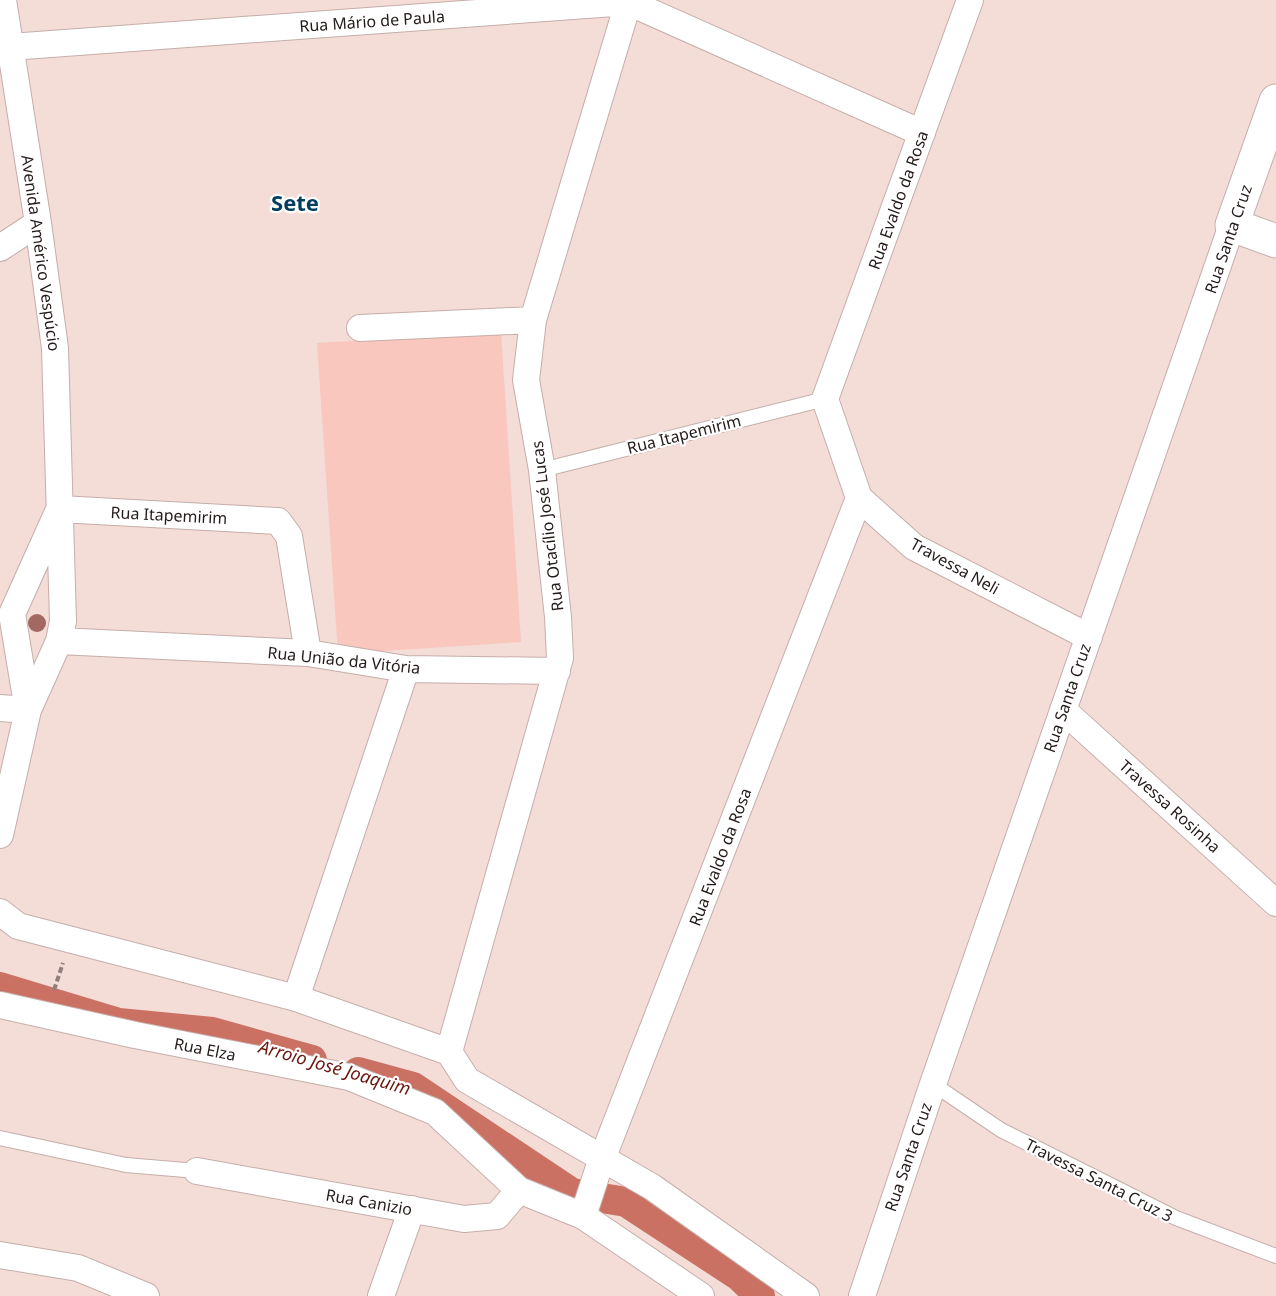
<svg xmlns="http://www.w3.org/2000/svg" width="1276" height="1296" viewBox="0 0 1276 1296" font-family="'Noto Sans',sans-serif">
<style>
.green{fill:#f9c7bd}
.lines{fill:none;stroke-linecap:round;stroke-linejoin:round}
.canal{stroke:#cb7163;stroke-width:30}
.lane-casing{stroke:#c5aeaa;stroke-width:16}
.street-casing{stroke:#c5aeaa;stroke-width:28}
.secondary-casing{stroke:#c5aeaa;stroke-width:35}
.path{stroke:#8f7e7b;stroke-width:4;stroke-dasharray:6 3;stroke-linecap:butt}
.lane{stroke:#fff;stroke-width:14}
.street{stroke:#fff;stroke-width:26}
.secondary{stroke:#fff;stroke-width:33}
.tree{fill:#a26962}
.labels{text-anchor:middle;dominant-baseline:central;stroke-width:4.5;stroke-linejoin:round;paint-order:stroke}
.street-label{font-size:16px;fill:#241b1a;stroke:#fff}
.water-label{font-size:18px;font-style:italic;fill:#6a180f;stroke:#fff}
.district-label{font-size:22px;font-weight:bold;fill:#003d5e;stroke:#fff}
</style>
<rect width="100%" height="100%" fill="#f4dcd7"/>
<path class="green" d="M 501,332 L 521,642 L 338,654 L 317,343 Z"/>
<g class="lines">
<path class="canal" d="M 0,987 L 119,1023 L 212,1032 L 312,1060
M 358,1072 L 413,1087 L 572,1193 L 626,1202 L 739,1276 L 760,1296"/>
<defs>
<path id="lane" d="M 542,470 L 825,399
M 933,1084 L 1001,1130 L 1176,1218 L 1276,1256
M 0,1138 L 126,1165 L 197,1171"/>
<path id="street" d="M 970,0 L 825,399 L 859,498 L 914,547 L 1089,637
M 10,47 L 628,2 L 922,133
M 0,248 L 38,223
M 360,328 L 533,320
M 60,509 L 278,521 L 289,536 L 308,653
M 59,641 L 308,653 L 406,669 L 557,671
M 0,708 L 28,710
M 28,710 L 12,614 L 57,514
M 1063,710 L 1276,903
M 0,835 L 28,710 L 59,641 L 63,621 L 55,348 L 38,223 L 3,0
M 0,912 L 18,926 L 296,998 L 449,1052
M 296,998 L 406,669
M 0,1005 L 135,1035 L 349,1077 L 435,1112 L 519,1190 L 583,1216 L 701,1296
M 449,1052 L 560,658 L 558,617 L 542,470 L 526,380 L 533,320 L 629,0
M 449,1052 L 467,1080 L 652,1187 L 806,1296
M 197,1171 L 464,1219 L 497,1216 L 519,1190
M 583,1216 L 599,1167 L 859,498
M 0,1255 L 78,1268 L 146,1296
M 381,1296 L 412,1209
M 862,1296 L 933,1084 L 1232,225"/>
<path id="secondary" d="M 1276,101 L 1232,225 L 1276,241"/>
</defs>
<use href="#lane" class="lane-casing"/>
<use href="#street" class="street-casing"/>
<use href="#secondary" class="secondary-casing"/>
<path class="path" d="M 54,990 L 63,963"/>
<use href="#lane" class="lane"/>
<use href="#street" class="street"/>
<use href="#secondary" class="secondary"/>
</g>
<circle class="tree" cx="37" cy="623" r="9"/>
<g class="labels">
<g class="street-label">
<text transform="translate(372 21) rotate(-4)">Rua Mário de Paula</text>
<text transform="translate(898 200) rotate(-70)">Rua Evaldo da Rosa</text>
<text transform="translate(1228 239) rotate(-71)">Rua Santa Cruz</text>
<text transform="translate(41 253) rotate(82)">Avenida Américo Vespúcio</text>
<text transform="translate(684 434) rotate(-14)">Rua Itapemirim</text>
<text transform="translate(169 515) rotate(3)">Rua Itapemirim</text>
<text transform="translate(547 526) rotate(-97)">Rua Otacílio José Lucas</text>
<text transform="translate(955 566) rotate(29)">Travessa Neli</text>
<text transform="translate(344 660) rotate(6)">Rua União da Vitória</text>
<text transform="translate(1067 698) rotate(-71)">Rua Santa Cruz</text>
<text transform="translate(1170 806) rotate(42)">Travessa Rosinha</text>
<text transform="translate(720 857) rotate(-69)">Rua Evaldo da Rosa</text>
<text transform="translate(205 1049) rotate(11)">Rua Elza</text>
<text transform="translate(908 1157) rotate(-71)">Rua Santa Cruz</text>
<text transform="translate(1099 1180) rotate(27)">Travessa Santa Cruz 3</text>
<text transform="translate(369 1202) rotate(10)">Rua Canizio</text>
</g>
<g class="water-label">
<text transform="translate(335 1067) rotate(16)">Arroio José Joaquim</text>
</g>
<g class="district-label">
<text x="295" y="202">Sete</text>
</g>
</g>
</svg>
